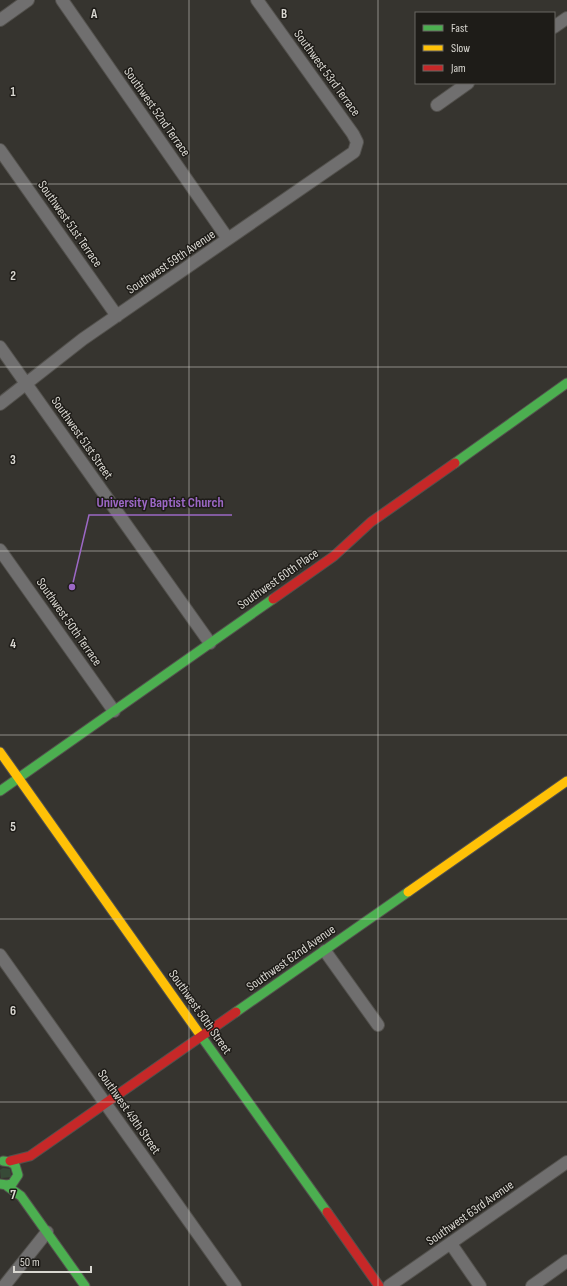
<svg xmlns="http://www.w3.org/2000/svg" width="567" height="1286" viewBox="0 0 567 1286" font-family="'Sofia Sans Condensed',sans-serif">
<style>
.grass{fill:url(#grass-tufts)}
.lines{fill:none;stroke-linecap:round;stroke-linejoin:round}
.street-casing{stroke:#53514d;stroke-width:14}
.fast-casing{stroke:#53514d;stroke-width:11}
.slow-casing{stroke:#53514d;stroke-width:11}
.jam-casing{stroke:#53514d;stroke-width:11}
.street{stroke:#706f6f;stroke-width:12}
.fast{stroke:#4caf50;stroke-width:9}
.slow{stroke:#ffc107;stroke-width:9}
.jam{stroke:#c62828;stroke-width:9}
.grid{fill:none;stroke:#d9d7d1;stroke-width:1;stroke-opacity:0.55}
.labels{text-anchor:middle;dominant-baseline:central;stroke-width:3;stroke-linejoin:round;paint-order:stroke}
.street-label{font-size:13px;fill:#d9d7d1;stroke:#1e1c18}
.grid-label{font-size:13px;text-anchor:middle;font-weight:bold;fill:#d9d7d1;stroke:#1e1c18;stroke-width:3;stroke-linejoin:round;paint-order:stroke}
.leader{fill:none;stroke:#9c68c5;stroke-width:1.5}
.callout-dot{fill:#9c68c5;stroke:#1e1c18;stroke-width:1.5}
.callout-label{font-size:14px;text-anchor:middle;font-weight:bold;fill:#9c68c5;stroke:#1e1c18;stroke-width:3;stroke-linejoin:round;paint-order:stroke}
</style>
<defs>
<pattern id="grass-tufts" width="24" height="20" patternUnits="userSpaceOnUse"><rect width="24" height="20" fill="#374a37"/><path d="M3 7l-1-3M5 7V3M7 7l1-3M15 17l-1-3M17 17v-4M19 17l1-3" fill="none" stroke="#536353"/></pattern>
</defs>
<rect width="100%" height="100%" fill="#36342f"/>
<path class="grass" d="M 3,1168 L 10,1169 L 11,1177 L 1,1178 L 0,1170 Z"/>
<g class="lines">
<defs>
<path id="street" d="M 62,0 L 228,239
M 0,20 L 28,0
M 554,27 L 567,18
M 437,105 L 468,83
M 0,150 L 117,316
M 0,347 L 210,643
M 0,404 L 83,339 L 354,152 L 357,142 L 353,134 L 257,0
M 0,550 L 114,711
M 325,951 L 378,1025
M 0,955 L 235,1286
M 451,1244 L 480,1286
M 4,1286 L 47,1232
M 389,1286 L 567,1162
M 532,1286 L 567,1261"/>
<path id="fast" d="M 455,463 L 567,383
M 0,791 L 273,599
M 236,1012 L 408,892
M 201,1036 L 327,1212
M 0,1184 L 7,1185 L 12,1184 L 18,1175 L 15,1165 L 10,1162 L 3,1161
M 7,1186 L 21,1196 L 85,1286"/>
<path id="slow" d="M 0,752 L 201,1036
M 408,892 L 567,781"/>
<path id="jam" d="M 273,599 L 334,556 L 371,522 L 455,463
M 10,1161 L 30,1156 L 236,1012
M 327,1212 L 379,1286"/>
</defs>
<use href="#street" class="street-casing"/>
<use href="#fast" class="fast-casing"/>
<use href="#slow" class="slow-casing"/>
<use href="#jam" class="jam-casing"/>
<use href="#street" class="street"/>
<use href="#fast" class="fast"/>
<use href="#slow" class="slow"/>
<use href="#jam" class="jam"/>
</g>
<path class="grid" d="M 189,0 L 189,1286M 378,0 L 378,1286M 0,184 L 567,184M 0,367 L 567,367M 0,551 L 567,551M 0,735 L 567,735M 0,919 L 567,919M 0,1102 L 567,1102"/>
<g class="labels">
<g class="street-label">
<text transform="translate(327 73) rotate(54)">Southwest 53rd Terrace</text>
<text transform="translate(157 112) rotate(55)">Southwest 52nd Terrace</text>
<text transform="translate(70 224) rotate(55)">Southwest 51st Terrace</text>
<text transform="translate(171 262) rotate(-34)">Southwest 59th Avenue</text>
<text transform="translate(82 438) rotate(55)">Southwest 51st Street</text>
<text transform="translate(278 579) rotate(-35)">Southwest 60th Place</text>
<text transform="translate(69 622) rotate(55)">Southwest 50th Terrace</text>
<text transform="translate(291 958) rotate(-35)">Southwest 62nd Avenue</text>
<text transform="translate(200 1012) rotate(55)">Southwest 50th Street</text>
<text transform="translate(129 1112) rotate(55)">Southwest 49th Street</text>
<text transform="translate(470 1213) rotate(-35)">Southwest 63rd Avenue</text>
</g>
</g>
<g class="grid-label">
<text x="94" y="18">A</text>
<text x="284" y="18">B</text>
<text x="13" y="96">1</text>
<text x="13" y="280">2</text>
<text x="13" y="464">3</text>
<text x="13" y="648">4</text>
<text x="13" y="831">5</text>
<text x="13" y="1015">6</text>
<text x="13" y="1199">7</text>
</g>
<path class="leader" d="M72 587L89 515H232"/>
<circle class="callout-dot" cx="72" cy="587" r="4"/>
<g class="callout-label">
<text x="160" y="507">University Baptist Church</text>
</g>
<rect x="415" y="12" width="140" height="72" fill="#1e1c18" stroke="#696762"/>
<rect x="423" y="25" width="20" height="6" fill="#4caf50" stroke="#696762"/>
<text x="451" y="32" font-size="12" fill="#d9d7d1">Fast</text>
<rect x="423" y="45" width="20" height="6" fill="#ffc107" stroke="#696762"/>
<text x="451" y="52" font-size="12" fill="#d9d7d1">Slow</text>
<rect x="423" y="65" width="20" height="6" fill="#c62828" stroke="#696762"/>
<text x="451" y="72" font-size="12" fill="#d9d7d1">Jam</text>
<path d="M14 1266v6h77v-6" fill="none" stroke="#d9d7d1" stroke-width="2"/>
<text x="20" y="1266" font-size="12" fill="#d9d7d1" stroke="#1e1c18" stroke-width="3" paint-order="stroke">50 m</text>
</svg>
